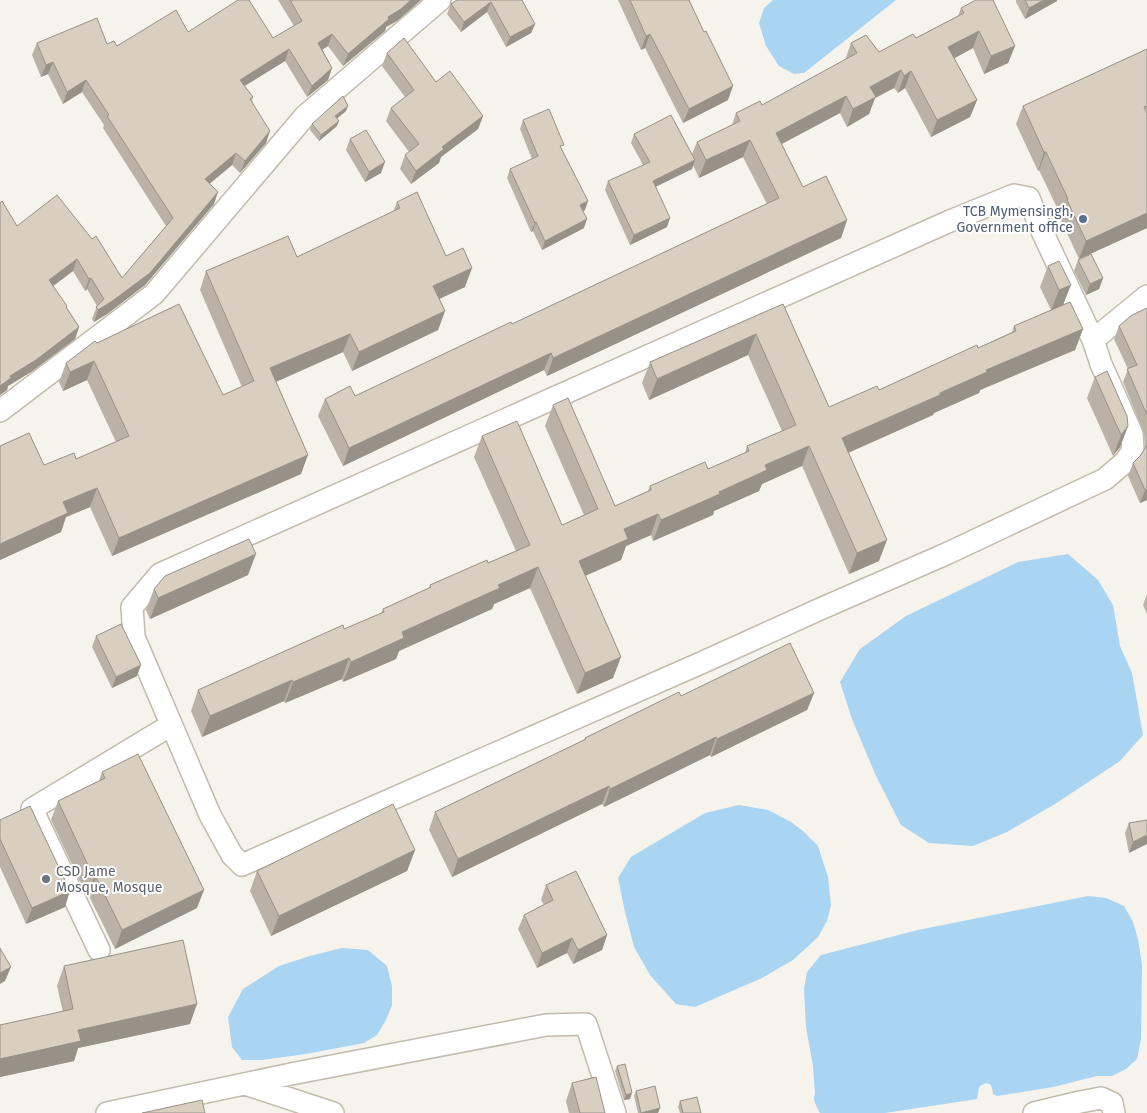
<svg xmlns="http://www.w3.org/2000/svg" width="1147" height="1113" viewBox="0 0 1147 1113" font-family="'Fira Sans',sans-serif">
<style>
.water{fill:#a9d4f2}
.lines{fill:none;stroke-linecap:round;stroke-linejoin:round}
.minor-casing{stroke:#c2bbae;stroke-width:24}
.minor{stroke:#fff;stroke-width:21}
.wall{fill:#bab2a6}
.shaded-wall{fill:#979187}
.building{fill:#d8cfc1;stroke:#979187}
.service-dot{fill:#5c6f8a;stroke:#fff;stroke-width:2}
.worship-dot{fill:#6b7280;stroke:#fff;stroke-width:2}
.labels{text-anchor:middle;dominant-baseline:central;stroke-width:4;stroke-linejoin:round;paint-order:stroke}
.service-label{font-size:14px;fill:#4e5e75;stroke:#fff;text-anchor:end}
.worship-label{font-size:14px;fill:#5b616d;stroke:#fff;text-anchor:start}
</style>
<rect width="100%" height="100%" fill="#f6f3ec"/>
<path class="water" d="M 773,0 L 896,0 L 804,73 L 794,74 L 779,66 L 766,46 L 759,23 L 764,8 Z
M 1068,554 L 1098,580 L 1113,605 L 1120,646 L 1132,673 L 1143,735 L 1120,761 L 1055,804 L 1007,832 L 973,846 L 929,843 L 901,825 L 876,776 L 852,719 L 840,682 L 860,649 L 906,616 L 1018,562 Z
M 739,805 L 768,810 L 791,822 L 803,831 L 818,846 L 828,877 L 831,905 L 827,921 L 818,937 L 793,960 L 762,978 L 695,1007 L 676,1004 L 650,975 L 634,947 L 625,912 L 618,878 L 631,857 L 705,813 Z
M 1088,896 L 1106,898 L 1124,906 L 1133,922 L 1138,939 L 1142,965 L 1141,1039 L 1137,1059 L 1126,1069 L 1112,1076 L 1097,1076 L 1053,1087 L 997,1096 L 993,1094 C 992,1083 988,1080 979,1087 L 977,1099 L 885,1113 L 820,1113 C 817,1107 812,1100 815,1094 L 813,1066 L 806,1027 L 804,989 L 807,972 L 821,955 L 918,930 Z
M 342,948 L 368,950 L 387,966 L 392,986 L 392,1005 L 386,1020 L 377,1035 L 364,1043 L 306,1054 L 262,1060 L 242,1060 L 232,1047 L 228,1017 L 243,989 L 279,966 L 310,956 Z"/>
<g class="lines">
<defs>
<path id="minor" d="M 1014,195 L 1029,198 L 1041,229 L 1093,340 L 1101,364 L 1132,434 L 1133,450 L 1125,462 L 1105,479 L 946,554 L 818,610 L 701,663 L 251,861 L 242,865 L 232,855 L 210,815 L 134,637 L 132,607 L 160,574 L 950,221 Z
M 1093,340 L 1098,336 L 1147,296
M 0,411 L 154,294 L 305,116 L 440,0
M 99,950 L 32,809 L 171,725
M 245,1084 L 333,1113
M 107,1113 L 296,1073 L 546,1025 L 586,1024 L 615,1113
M 1034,1113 L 1080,1102 L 1101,1098 L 1112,1103 L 1114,1113"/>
</defs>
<use href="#minor" class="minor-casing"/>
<use href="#minor" class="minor"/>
</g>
<path class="wall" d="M 278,0 L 421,0 L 397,21 L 386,27 L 385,31 L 343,66 L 328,46 L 322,49 L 332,68 L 328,80 L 307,97 L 285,61 L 244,86 L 253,97 L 252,100 L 266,143 L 240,173 L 232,165 L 209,184 L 214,204 L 145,285 L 107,314 L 94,322 L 92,319 L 97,306 L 87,289 L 85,291 L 73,271 L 53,286 L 79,327 L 75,339 L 31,372 L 8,386 L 7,390 L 0,395 L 0,203 L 17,226 L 122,278 L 166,226 L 103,128 L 104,125 L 82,92 L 63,104 L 48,74 L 41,77 L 32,55 L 37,43 L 107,44 L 117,46 L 188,32 L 273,38 L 294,26 Z
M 522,0 L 535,24 L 531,33 L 506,47 L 487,12 L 461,32 L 447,14 L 451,4 Z
M 618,0 L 689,0 L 728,100 L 683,123 L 645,48 L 641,50 Z
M 1016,0 L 1057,0 L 1057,1 L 1025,19 L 1016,2 Z
M 961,8 L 1015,46 L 1008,63 L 984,74 L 973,48 L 954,58 L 977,100 L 970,117 L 931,137 L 905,88 L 898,93 L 894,88 L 875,98 L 869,114 L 847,127 L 840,113 L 782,144 L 803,187 L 847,220 L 841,238 L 547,376 L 544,370 L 343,466 L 318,416 L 325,399 L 355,396 L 512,324 L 767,204 L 743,157 L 699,178 L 693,165 L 692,169 L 655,187 L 667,227 L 630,245 L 605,190 L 608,181 L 643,165 L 631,143 L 634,134 L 692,154 L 697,142 L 732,125 L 736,113 L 762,105 L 845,60 L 851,43 L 879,52 L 916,38 L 958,16 Z
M 1147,49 L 1147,228 L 1079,259 L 1060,218 L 1061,216 L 1039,170 L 1038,171 L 1016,124 L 1023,106 Z
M 387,53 L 436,82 L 483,116 L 478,129 L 441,157 L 439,163 L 411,184 L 400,169 L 405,155 L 409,152 L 386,121 L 391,108 L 405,97 L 382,66 Z
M 346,111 L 337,118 L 337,126 L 319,141 L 310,130 L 312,124 Z
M 523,120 L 562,150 L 585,210 L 583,211 L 584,228 L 542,250 L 533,231 L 531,232 L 507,178 L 510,169 L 532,159 L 520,129 Z
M 350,139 L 381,173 L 365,182 L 346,150 Z
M 397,202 L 446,256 L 465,287 L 439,299 L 445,311 L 438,330 L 352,371 L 343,352 L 276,382 L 301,474 L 112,556 L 90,507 L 66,517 L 61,532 L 0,560 L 0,446 L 44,465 L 76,459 L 116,442 L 87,380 L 63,391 L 59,382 L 66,363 L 97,343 L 223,395 L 242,387 L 200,290 L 206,271 L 297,257 L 393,212 Z
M 1078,260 L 1103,278 L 1099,289 L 1086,295 L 1074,271 Z
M 1059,261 L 1063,305 L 1083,329 L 1075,350 L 980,390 L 979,393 L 934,413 L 933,415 L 848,453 L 879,561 L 849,574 L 802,466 L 762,484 L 759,491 L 714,511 L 713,515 L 653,541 L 651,535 L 626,546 L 621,560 L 585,576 L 613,678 L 577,694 L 530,588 L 494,604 L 492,609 L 399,651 L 396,659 L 343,682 L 342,679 L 285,703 L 284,701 L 202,737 L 191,711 L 198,690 L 381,614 L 383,609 L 429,588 L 430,585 L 488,563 L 516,551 L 474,457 L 482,436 L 562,525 L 584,515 L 545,426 L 553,405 L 615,506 L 648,491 L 650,486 L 708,469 L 745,453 L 747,446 L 782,431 L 748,355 L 649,400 L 642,383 L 650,362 L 783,304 L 829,407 L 879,390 L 978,348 L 1012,332 L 1014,326 L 1051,310 L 1040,287 L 1048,266 Z
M 1147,308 L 1147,500 L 1140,503 L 1128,476 L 1133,463 L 1140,456 L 1145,448 L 1144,433 L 1123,382 L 1128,369 L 1114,339 L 1119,326 Z
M 1095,377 L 1128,426 L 1120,447 L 1113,456 L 1087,398 Z
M 248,575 L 150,619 L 146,610 L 154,589 Z
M 1147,594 L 1147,614 L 1143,605 Z
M 96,636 L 137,676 L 112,688 L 92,647 Z
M 814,693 L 807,710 L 711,757 L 710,755 L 604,807 L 602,804 L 452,877 L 429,830 L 435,812 L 584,740 L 585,738 L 681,696 Z
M 102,772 L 197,908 L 115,949 L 89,896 L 87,896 L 51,820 L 58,801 L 99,781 Z
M 0,820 L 65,907 L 26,924 L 0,867 Z
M 1147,820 L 1129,853 L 1125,833 L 1129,823 Z
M 415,850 L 407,871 L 271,936 L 250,891 L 257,871 Z
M 546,885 L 607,935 L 602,950 L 573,964 L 567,953 L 537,968 L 518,929 L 524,915 L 544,905 L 541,900 Z
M 64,966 L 190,1024 L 78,1048 L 74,1061 L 0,1077 L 0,1025 L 63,1012 L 57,986 Z
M 617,1066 L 630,1099 L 624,1100 L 615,1071 Z
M 572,1083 L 605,1113 L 569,1113 L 566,1101 Z
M 636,1091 L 658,1113 L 638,1113 L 634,1096 Z
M 680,1101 L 701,1113 L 680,1113 L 678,1107 Z"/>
<path class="shaded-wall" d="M 411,0 L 421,0 L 397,21 L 386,27 L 385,31 L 343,66 L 348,54 L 388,17 Z
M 1044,0 L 1057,0 L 1057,1 L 1025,19 L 1029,8 Z
M 491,2 L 487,12 L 461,32 L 464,22 Z
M 535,24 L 531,33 L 506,47 L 510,37 Z
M 979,31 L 973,48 L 942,65 L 948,47 Z
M 332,34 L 328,46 L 314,55 L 318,43 Z
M 650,34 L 645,48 L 641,50 L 646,36 Z
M 1015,46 L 1008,63 L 984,74 L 991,56 Z
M 289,49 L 285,61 L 235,92 L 240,80 Z
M 53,62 L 48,74 L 41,77 L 46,65 Z
M 332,68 L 328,80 L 307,97 L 312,86 Z
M 901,70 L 894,88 L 875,98 L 869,114 L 847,127 L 853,109 L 870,87 Z
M 911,71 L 905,88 L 898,93 L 904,76 Z
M 86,80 L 82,92 L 63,104 L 67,92 Z
M 733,86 L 728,100 L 683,123 L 689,109 Z
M 846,96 L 840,113 L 770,150 L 776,133 Z
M 977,100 L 970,117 L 931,137 L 937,120 Z
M 348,106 L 346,111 L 333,122 L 335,116 Z
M 483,116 L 478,129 L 441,157 L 439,163 L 411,184 L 416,171 L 442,147 Z
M 339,121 L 337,126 L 319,141 L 321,135 Z
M 270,131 L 266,143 L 240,173 L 245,161 Z
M 750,140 L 743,157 L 699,178 L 706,160 Z
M 1044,152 L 1046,152 L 1039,170 L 1038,171 Z
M 236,153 L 232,165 L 201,191 L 205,179 Z
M 695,160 L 692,169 L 649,190 L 653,181 Z
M 385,162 L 381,173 L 365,182 L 369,172 Z
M 218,192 L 214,204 L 145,285 L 107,314 L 94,322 L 98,310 Z
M 588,201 L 585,210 L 576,214 L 580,205 Z
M 1147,213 L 1147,228 L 1079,259 L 1086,241 Z
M 670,218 L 667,227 L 630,245 L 634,235 Z
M 587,219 L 584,228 L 542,250 L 545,241 Z
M 847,220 L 841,238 L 547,376 L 553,358 Z
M 536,222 L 533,231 L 531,232 L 535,223 Z
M 77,259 L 73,271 L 45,292 L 49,280 Z
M 472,268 L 465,287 L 426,305 L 433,286 Z
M 91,278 L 87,289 L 85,291 L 89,279 Z
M 1103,278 L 1099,289 L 1086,295 L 1090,284 Z
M 1071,285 L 1063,305 L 1051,311 L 1059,290 Z
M 445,311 L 438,330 L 352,371 L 359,352 Z
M 79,327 L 75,339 L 31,372 L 8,386 L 7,390 L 0,395 L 0,386 L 10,376 Z
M 1083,329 L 1075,350 L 980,390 L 979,393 L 934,413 L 933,415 L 834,459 L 842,438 L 940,393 L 986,370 Z
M 350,334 L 343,352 L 264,387 L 270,368 Z
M 756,334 L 748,355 L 649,400 L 657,379 Z
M 551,353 L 544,370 L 343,466 L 349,448 Z
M 94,361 L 87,380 L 63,391 L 70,372 Z
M 1128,426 L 1120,447 L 1113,456 L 1121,435 Z
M 809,446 L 802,466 L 762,484 L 759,491 L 714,511 L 713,515 L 653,541 L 661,520 L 719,492 L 765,465 Z
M 308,455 L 301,474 L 112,556 L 119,538 Z
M 97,488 L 90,507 L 66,517 L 61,532 L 0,560 L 0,544 L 63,502 Z
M 1147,489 L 1147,500 L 1140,503 L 1145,490 Z
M 658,514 L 651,535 L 626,546 L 621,560 L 571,582 L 579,561 L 624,529 Z
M 887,540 L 879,561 L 849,574 L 857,553 Z
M 256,554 L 248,575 L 150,619 L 158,598 Z
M 538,567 L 530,588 L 494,604 L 492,609 L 399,651 L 396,659 L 343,682 L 351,662 L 402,632 L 498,585 Z
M 621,657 L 613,678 L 577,694 L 585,673 Z
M 349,658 L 342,679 L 285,703 L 293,682 Z
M 141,665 L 137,676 L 112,688 L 116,677 Z
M 292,680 L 284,701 L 202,737 L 210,716 Z
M 814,693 L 807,710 L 711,757 L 717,739 Z
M 716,737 L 710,755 L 604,807 L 610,789 Z
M 609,786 L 602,804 L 452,877 L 458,859 Z
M 1147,835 L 1147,844 L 1129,853 L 1133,842 Z
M 415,850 L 407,871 L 271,936 L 279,916 Z
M 96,877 L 89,896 L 87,896 L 94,878 Z
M 204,890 L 197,908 L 115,949 L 122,930 Z
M 70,891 L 65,907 L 26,924 L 32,908 Z
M 607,935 L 602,950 L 573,964 L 578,950 Z
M 572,938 L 567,953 L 537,968 L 542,953 Z
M 11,967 L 5,981 L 0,984 L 0,973 Z
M 197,1004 L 190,1024 L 78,1048 L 74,1061 L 0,1077 L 0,1059 L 78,1030 Z
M 632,1093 L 630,1099 L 624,1100 L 626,1095 Z
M 660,1108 L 658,1113 L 641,1113 Z"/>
<path class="building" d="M 238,0 L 249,0 L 273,38 L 302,21 L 290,0 L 411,0 L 401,9 L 388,17 L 389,19 L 348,54 L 332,34 L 318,43 L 332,68 L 312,86 L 289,49 L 240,80 L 253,97 L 250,99 L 270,131 L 245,161 L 236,153 L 205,179 L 218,192 L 150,273 L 111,302 L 98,310 L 96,307 L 104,299 L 91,278 L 89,279 L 77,259 L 49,280 L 67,306 L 66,307 L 79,327 L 36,360 L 10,376 L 11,378 L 0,386 L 0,203 L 2,201 L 17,226 L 57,195 L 92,239 L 96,236 L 122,278 L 173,218 L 107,116 L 109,115 L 86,80 L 67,92 L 53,62 L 46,65 L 37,43 L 97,18 L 107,44 L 114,41 L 117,46 L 176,10 L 188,32 Z
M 457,0 L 522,0 L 535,24 L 510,37 L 491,2 L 464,22 L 451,4 Z
M 630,0 L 689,0 L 704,32 L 706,31 L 733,86 L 689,109 L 650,34 L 646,36 Z
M 976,0 L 993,0 L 1015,46 L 991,56 L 979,31 L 948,47 L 977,100 L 937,120 L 911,71 L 904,76 L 901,70 L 870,87 L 876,97 L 853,109 L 846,96 L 776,133 L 803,187 L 826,176 L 847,220 L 553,358 L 551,353 L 349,448 L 325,399 L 350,386 L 355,396 L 511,322 L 512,324 L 779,198 L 750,140 L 706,160 L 697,142 L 740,121 L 736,113 L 760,101 L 762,105 L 857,53 L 851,43 L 866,35 L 879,52 L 913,34 L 916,38 L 964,13 L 961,8 Z
M 1025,0 L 1044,0 L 1029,8 Z
M 404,38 L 436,82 L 450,71 L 483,116 L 442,147 L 444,149 L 416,171 L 405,155 L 419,144 L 391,108 L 414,90 L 387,53 Z
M 1147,49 L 1147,106 L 1144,107 L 1147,113 L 1147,213 L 1086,241 L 1067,200 L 1068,199 L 1046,152 L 1044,152 L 1023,106 Z
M 343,96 L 348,106 L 335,116 L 339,121 L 321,135 L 312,124 Z
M 549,109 L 564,145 L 560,146 L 588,201 L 580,205 L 587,219 L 545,241 L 536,222 L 535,223 L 510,169 L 538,156 L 523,120 Z
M 671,115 L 695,160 L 653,181 L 670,218 L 634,235 L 608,181 L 650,162 L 634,134 Z
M 366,130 L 385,162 L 369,172 L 350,139 Z
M 417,192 L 446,256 L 463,248 L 472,268 L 433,286 L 445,311 L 359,352 L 350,334 L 270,368 L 308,455 L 119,538 L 97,488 L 63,502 L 68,513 L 0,544 L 0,446 L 29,433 L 44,465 L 74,453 L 76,459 L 129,436 L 94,361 L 70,372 L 66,363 L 95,341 L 97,343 L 179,304 L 223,395 L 254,381 L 206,271 L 288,236 L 297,257 L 400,208 L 397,202 Z
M 1091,254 L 1103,278 L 1090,284 L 1078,260 Z
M 1059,261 L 1071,285 L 1059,290 L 1048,266 Z
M 1070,302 L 1083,329 L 986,370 L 987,372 L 940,393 L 940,395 L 842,438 L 887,540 L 857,553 L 809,446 L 765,465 L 767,470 L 719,492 L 720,494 L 661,520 L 658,514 L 624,529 L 628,539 L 579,561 L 621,657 L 585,673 L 538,567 L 498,585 L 500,588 L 402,632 L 404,638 L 351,662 L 349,658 L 293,682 L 292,680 L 210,716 L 198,690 L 343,625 L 344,629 L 384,612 L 383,609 L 431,587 L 430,585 L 487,560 L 488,563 L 530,545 L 482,436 L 517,421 L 562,525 L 598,509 L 553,405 L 568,398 L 615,506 L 651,490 L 650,486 L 705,462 L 708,469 L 749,451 L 747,446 L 796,425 L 756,334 L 657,379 L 650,362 L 783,304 L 829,407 L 877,386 L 879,390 L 977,345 L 978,348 L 1016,331 L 1014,326 Z
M 1147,308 L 1147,415 L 1127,369 L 1137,365 L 1119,326 L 1132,315 Z
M 1107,371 L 1127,416 L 1128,426 L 1121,435 L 1095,377 Z
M 1147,445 L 1147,489 L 1145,490 L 1133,463 L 1140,456 Z
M 249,539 L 256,554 L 158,598 L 154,589 L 165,576 Z
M 121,624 L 141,665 L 116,677 L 96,636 Z
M 790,643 L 814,693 L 717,739 L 716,737 L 610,789 L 609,786 L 458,859 L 435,812 L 586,739 L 585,738 L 679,692 L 681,696 Z
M 138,754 L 204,890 L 122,930 L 96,877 L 94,878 L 58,801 L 105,778 L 102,772 Z
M 393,804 L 415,850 L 279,916 L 257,871 Z
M 30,806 L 70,891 L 32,908 L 0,839 L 0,820 Z
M 1147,820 L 1147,835 L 1133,842 L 1129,823 Z
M 576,871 L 607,935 L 578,950 L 572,938 L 542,953 L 524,915 L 553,900 L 546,885 Z
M 183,940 L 197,1004 L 78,1030 L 81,1041 L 0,1059 L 0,1025 L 73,1009 L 64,966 Z
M 0,948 L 11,967 L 0,973 Z
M 625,1064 L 632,1093 L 626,1095 L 617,1066 Z
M 596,1077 L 605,1113 L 580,1113 L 572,1083 Z
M 655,1086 L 660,1108 L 641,1113 L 636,1091 Z
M 697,1097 L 701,1113 L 683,1113 L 680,1101 Z
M 202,1100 L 205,1113 L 142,1113 Z"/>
<circle class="service-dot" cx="1083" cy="219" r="5"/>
<circle class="worship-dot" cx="46" cy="879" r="5"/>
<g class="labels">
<g class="service-label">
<text x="1073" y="211">TCB Mymensingh,<tspan x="1073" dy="16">Government office</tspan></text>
</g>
<g class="worship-label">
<text x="56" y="871">CSD Jame<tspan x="56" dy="16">Mosque, Mosque</tspan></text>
</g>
</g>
</svg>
